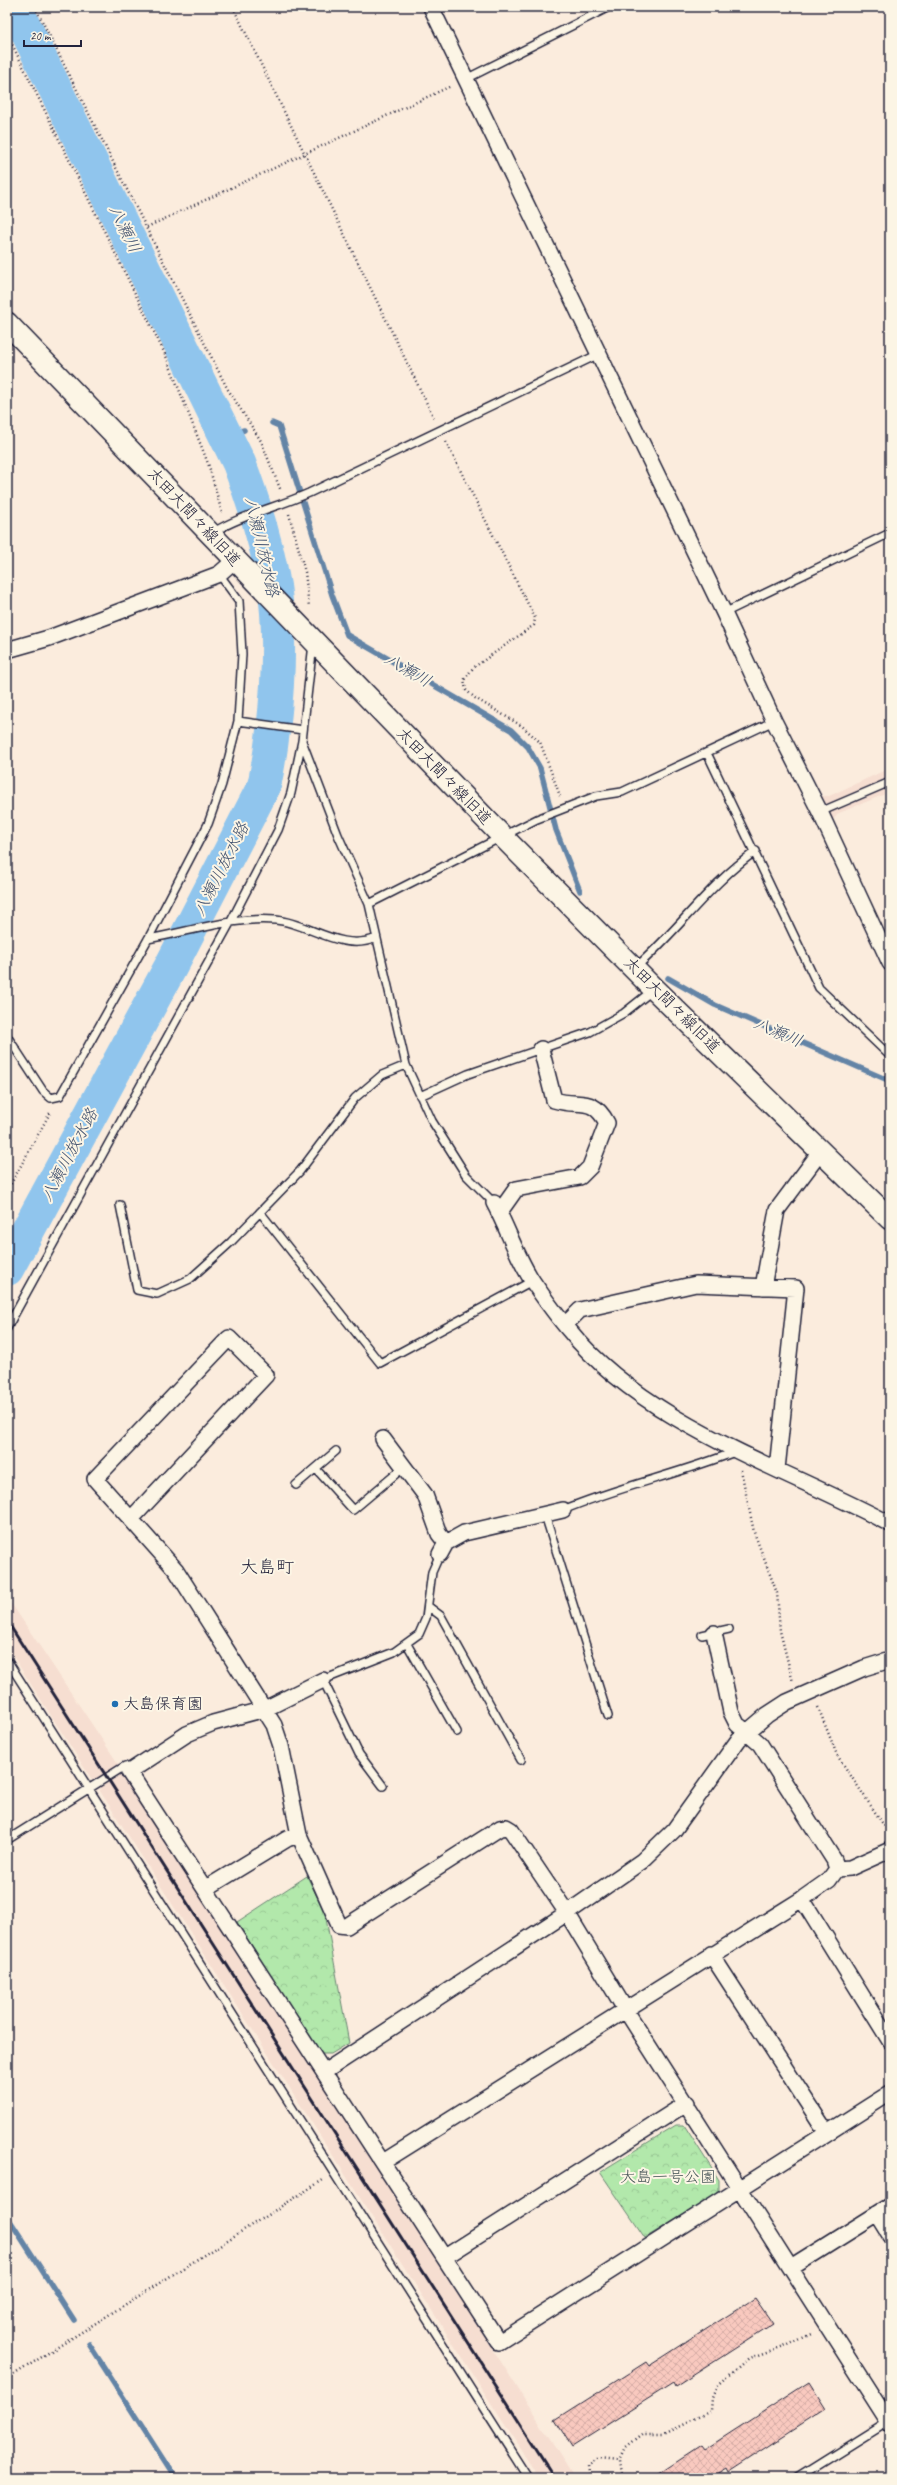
<svg xmlns="http://www.w3.org/2000/svg" width="897" height="2485" viewBox="0 0 897 2485" font-family="Caveat,'Klee One',sans-serif">
<style>
.built{fill:#f6ded1}
.park{fill:url(#park-crowns);stroke:#6a8573}
.lines{fill:none;stroke-linecap:round;stroke-linejoin:round}
.stream{stroke:#6484a6;stroke-width:5.5}
.river{stroke:#90c5ed;stroke-width:34}
.building{fill:url(#building-cross-hatch);stroke:#22223b}
.lane-casing{stroke:#22223b;stroke-width:10}
.street-casing{stroke:#22223b;stroke-width:18}
.secondary-casing{stroke:#22223b;stroke-width:24}
.path{stroke:#22223b;stroke-width:2.5;stroke-dasharray:1 3;stroke-linecap:butt}
.lane{stroke:#fcf5e5;stroke-width:7}
.street{stroke:#fcf5e5;stroke-width:15}
.secondary{stroke:#fcf5e5;stroke-width:21}
.rail{stroke:#22223b;stroke-width:3}
.poi-dot{fill:#1f6fb2;stroke:#fcf5e5;stroke-width:1.5}
.labels{text-anchor:middle;dominant-baseline:central;stroke-width:4;stroke-linejoin:round;paint-order:stroke}
.street-label{font-size:16px;fill:#22223b;stroke:#fcf5e5}
.poi-label{font-size:16px;fill:#22223b;stroke:#fcf5e5;text-anchor:start}
.park-label{font-size:16px;fill:#465457;stroke:#fcf5e5}
.water-label{font-size:17px;font-style:italic;fill:#435370;stroke:#fcf5e5}
.quarter-label{font-size:18px;fill:#22223b;stroke:#fcf5e5}
</style>
<defs>
<pattern id="park-crowns" width="20" height="18" patternUnits="userSpaceOnUse"><rect width="20" height="18" fill="#b2e8ab"/><path d="M2 6a3 3 0 1 1 6 0M12 15a3 3 0 1 1 6 0" fill="none" stroke="#99c794"/></pattern>
<pattern id="building-cross-hatch" width="8" height="8" patternUnits="userSpaceOnUse"><rect width="8" height="8" fill="#f9c9bf"/><path d="M0 0l8 8M0 8l8-8" fill="none" stroke="#d5aca5"/></pattern>
</defs>
<rect width="100%" height="100%" fill="#fbecdd"/>
<filter id="ink" filterUnits="userSpaceOnUse"><feTurbulence type="fractalNoise" baseFrequency=".025" numOctaves="2"/><feDisplacementMap in="SourceGraphic" scale="8" xChannelSelector="R" yChannelSelector="G"/><feConvolveMatrix kernelMatrix="1 2 1 2 8 2 1 2 1" color-interpolation-filters="sRGB"/></filter>
<g filter="url(#ink)">
<path class="built" d="M 890,768 L 890,792 L 839,813 L 833,820 L 821,796 L 829,796 Z
M 7,1597 L 119,1765 L 95,1780 L 91,1778 L 7,1647 Z
M 122,1774 L 496,2354 L 575,2478 L 539,2478 L 100,1791 L 101,1787 Z"/>
<path class="park" d="M 307,1876 L 325,1913 L 349,2043 L 331,2054 L 320,2054 L 237,1922 Z
M 676,2125 L 684,2125 L 719,2180 L 719,2193 L 645,2238 L 600,2172 Z"/>
<g class="lines">
<path class="stream" d="M 272,423 L 279,426 L 332,595 L 347,635 L 511,730 L 528,747 L 540,768 L 556,830 L 580,891
M 227,435 L 244,430
M 668,978 L 715,1005 L 890,1081
M 7,2216 L 74,2320
M 89,2344 L 175,2478"/>
<path class="river" d="M 7,1269 L 170,968 L 264,786 C 276,731 283,642 274,586 C 267,544 254,503 239,463 L 15,7"/>
</g>
<path class="building" d="M 755,2298 L 773,2324 L 675,2387 L 673,2383 L 572,2447 L 555,2420 L 646,2362 L 649,2366 Z
M 809,2382 L 826,2409 L 729,2472 L 727,2468 L 711,2478 L 652,2478 L 701,2446 L 704,2450 Z"/>
<g class="lines">
<defs>
<path id="lane" d="M 466,79 L 609,7
M 212,533 C 241,515 278,507 309,493 L 597,355
M 724,613 L 890,533
M 238,721 L 303,730
M 302,741 L 338,835 L 369,904 L 406,1065 L 432,1121 L 466,1175 L 494,1203
M 707,753 L 819,988 L 890,1056
M 820,812 L 890,782
M 369,904 L 537,819 L 596,796 L 622,792 L 774,721
M 148,939 C 189,932 234,916 276,920 C 309,923 342,953 376,938
M 635,968 C 679,930 708,885 756,851
M 7,1036 L 43,1091 L 51,1098 L 60,1096 L 148,939 L 208,824 L 222,784 L 238,721 L 242,654 L 239,601 L 219,574
M 420,1096 L 468,1074 L 590,1032 L 624,1013 L 653,990
M 120,1205 L 137,1290 L 157,1294 L 190,1279 L 231,1242 L 300,1171 L 355,1098 L 382,1075 L 406,1065
M 260,1212 L 380,1363 L 532,1281
M 7,1328 L 230,923 L 278,830 L 291,793 L 302,741 L 313,644
M 316,1469 L 353,1510 L 403,1468
M 296,1485 L 336,1451
M 563,1510 C 620,1486 680,1474 737,1451
M 545,1515 L 608,1716
M 429,1607 L 441,1616 L 521,1760
M 702,1635 L 729,1629
M 407,1644 L 457,1732
M 7,1660 L 528,2478
M 383,1786 L 359,1754 L 323,1680 L 394,1652 L 419,1634 L 426,1618 L 432,1572 L 440,1554
M 7,1840 L 125,1766
M 797,2478 L 888,2421"/>
<path id="street" d="M 431,7 L 724,613 L 774,721 L 820,812 L 890,963
M 7,650 L 49,638 L 219,574 L 235,560
M 494,1203 C 508,1229 517,1258 533,1282 C 544,1298 556,1315 569,1330 C 646,1425 785,1468 890,1524
M 499,1213 L 516,1189 L 580,1177 L 590,1167 L 607,1123 C 592,1095 580,1108 554,1100 L 541,1049
M 763,1287 L 777,1210 L 821,1151
M 565,1325 L 580,1310 L 696,1284 L 796,1288 L 777,1469
M 383,1439 L 425,1495 L 439,1534 L 446,1543
M 132,1518 L 266,1375 L 229,1338 L 95,1479 L 176,1570 L 274,1725 L 281,1746 L 299,1835 L 339,1925 L 347,1926 L 356,1920 L 500,1828 L 506,1827 L 511,1830 L 567,1913 L 625,2009 L 890,2424
M 440,1554 L 446,1543 L 464,1533 L 563,1510
M 714,1633 L 731,1712 L 737,1724 L 760,1744 L 834,1860 L 837,1869
M 323,1680 L 265,1709 L 213,1723 L 187,1734 L 129,1772 L 499,2342 L 890,2093
M 205,1889 L 287,1839 L 299,1835
M 802,1899 L 890,2041
M 711,1954 L 827,2133
M 324,2072 L 567,1913 L 642,1861 L 674,1830 L 739,1739 L 767,1715 L 787,1702 L 864,1668 L 890,1660
M 383,2162 L 802,1899 L 829,1880 L 837,1869 L 850,1868 L 890,1850
M 877,2214 L 890,2235
M 445,2257 L 687,2103
M 791,2268 L 890,2206"/>
<path id="secondary" d="M 7,323 L 503,837 L 654,989 L 890,1219"/>
</defs>
<use href="#lane" class="lane-casing"/>
<use href="#street" class="street-casing"/>
<use href="#secondary" class="secondary-casing"/>
<path class="path" d="M 35,7 L 227,388 L 261,441 L 281,491
M 233,7 L 435,420
M 7,34 L 166,356 L 209,466 L 222,513
M 147,227 L 451,86
M 446,442 L 535,618 L 534,625 L 473,668 L 464,680 L 466,690 L 475,698 L 522,726 L 540,742 L 560,796
M 289,514 L 305,572 L 309,607
M 7,1191 L 51,1111
M 741,1470 L 754,1532 L 777,1593 L 780,1631 L 793,1682
M 818,1707 L 837,1755 L 889,1833
M 7,2379 L 323,2180
M 590,2478 L 588,2465 L 599,2458 L 620,2460
M 616,2478 L 622,2474 L 620,2460 L 626,2447 L 644,2433 L 664,2433 L 711,2411 L 712,2398 L 717,2386 L 749,2359 L 784,2347 L 813,2333"/>
<use href="#lane" class="lane"/>
<use href="#street" class="street"/>
<use href="#secondary" class="secondary"/>
<path class="rail" d="M 7,1621 L 555,2478"/>
</g>
</g>
<circle class="poi-dot" cx="115" cy="1704" r="4"/>
<g class="labels">
<g class="street-label">
<text transform="translate(194 517) rotate(47)">太田大間々線旧道</text>
<text transform="translate(444 776) rotate(46)">太田大間々線旧道</text>
<text transform="translate(672 1005) rotate(45)">太田大間々線旧道</text>
</g>
<g class="poi-label">
<text x="123" y="1704">大島保育園</text>
</g>
<g class="park-label">
<text x="668" y="2177">大島一号公園</text>
</g>
<g class="water-label">
<text transform="translate(125 229) rotate(64)">八瀬川</text>
<text transform="translate(262 547) rotate(77)">八瀬川放水路</text>
<text transform="translate(408 670) rotate(30)">八瀬川</text>
<text transform="translate(221 869) rotate(-63)">八瀬川放水路</text>
<text transform="translate(778 1032) rotate(23)">八瀬川</text>
<text transform="translate(69 1155) rotate(-62)">八瀬川放水路</text>
</g>
<g class="quarter-label">
<text x="267" y="1567">大島町</text>
</g>
</g>
<rect width="897" height="2485" fill="none" stroke="#fcf5e5" stroke-width="24"/>
<rect x="12" y="12" width="873" height="2461" fill="none" stroke="#22223b" stroke-width="1.5" filter="url(#ink)"/>
<path d="M24 40v6h57v-6" fill="none" stroke="#22223b" stroke-width="2"/>
<text x="30" y="40" font-size="12" fill="#22223b" stroke="#fcf5e5" stroke-width="3" paint-order="stroke">20 m</text>
</svg>
